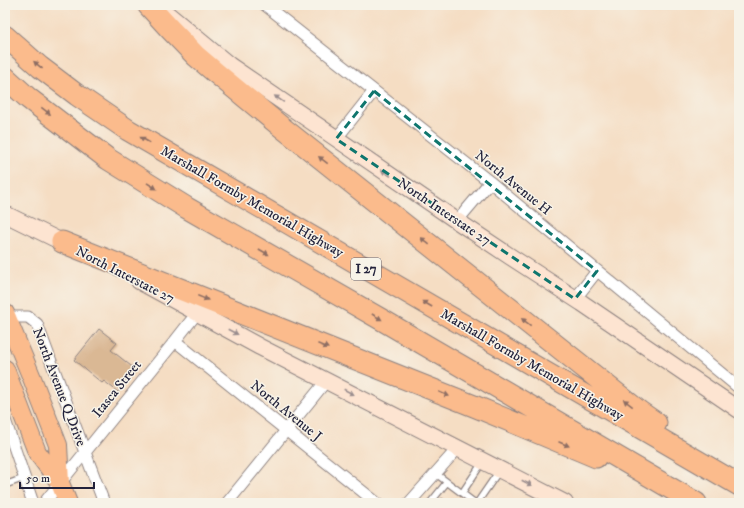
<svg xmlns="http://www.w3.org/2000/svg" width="744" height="508" viewBox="0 0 744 508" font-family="'IM FELL DW Pica',serif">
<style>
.building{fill:#dab894}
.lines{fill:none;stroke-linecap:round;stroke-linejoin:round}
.lane-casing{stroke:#8c807f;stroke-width:8}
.street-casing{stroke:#8c807f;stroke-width:13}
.secondary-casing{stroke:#8c807f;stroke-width:18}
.primary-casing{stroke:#8c807f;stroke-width:20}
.highway-casing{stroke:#8c807f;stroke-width:23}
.lane{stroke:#fff;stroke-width:5.5}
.street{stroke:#fff;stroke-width:11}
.secondary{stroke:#fde4d1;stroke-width:16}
.primary{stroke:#fbbb8c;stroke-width:18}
.highway{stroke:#fbbb8c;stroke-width:21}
.oneway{fill:#8e6e64}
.oneway2{fill:#9a8d8e}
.marked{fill:none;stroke:#0f766e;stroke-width:3;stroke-dasharray:8 5;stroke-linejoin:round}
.labels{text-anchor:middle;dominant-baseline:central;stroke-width:3;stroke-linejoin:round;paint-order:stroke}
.shield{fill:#f7f3e8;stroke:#62616f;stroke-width:1}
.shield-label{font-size:13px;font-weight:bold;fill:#22223b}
.street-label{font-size:14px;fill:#22223b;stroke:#f7f3e8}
</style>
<rect width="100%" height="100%" fill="#f7f3e8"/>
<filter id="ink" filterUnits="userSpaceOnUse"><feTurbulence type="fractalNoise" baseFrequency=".025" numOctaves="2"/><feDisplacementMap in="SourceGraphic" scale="8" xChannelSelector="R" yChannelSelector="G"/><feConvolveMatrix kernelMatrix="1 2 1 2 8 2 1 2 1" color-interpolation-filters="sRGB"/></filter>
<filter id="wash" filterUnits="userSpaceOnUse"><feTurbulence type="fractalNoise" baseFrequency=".012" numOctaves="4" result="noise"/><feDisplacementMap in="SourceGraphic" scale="16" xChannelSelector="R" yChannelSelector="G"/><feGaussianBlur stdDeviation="0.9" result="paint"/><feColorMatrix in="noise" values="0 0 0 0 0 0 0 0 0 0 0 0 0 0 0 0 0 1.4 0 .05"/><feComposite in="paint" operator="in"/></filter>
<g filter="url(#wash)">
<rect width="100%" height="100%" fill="#f5ddc3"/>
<g id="blocks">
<path class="building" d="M 99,329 L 117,343 L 111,350 L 136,370 L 118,392 L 104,381 L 102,383 L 74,360 Z
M 442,498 L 448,503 L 438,503 Z"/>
</g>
</g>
<g filter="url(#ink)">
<use href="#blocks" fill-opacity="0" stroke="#8c807f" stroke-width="1"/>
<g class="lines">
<defs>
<path id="lane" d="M 435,473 L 475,503
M 5,485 L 24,478
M 462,493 L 482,463
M 430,503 L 447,482
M 477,503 L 499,471"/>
<path id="street" d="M 265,5 L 490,182 L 739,388
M 336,139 L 374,91
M 457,221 L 490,182
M 575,299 L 597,271
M 7,317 L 28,317 L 37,324 L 104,503
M 175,341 L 377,503
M 5,420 L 33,503
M 44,503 L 175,341 L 197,313
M 227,503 L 327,380
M 409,503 L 458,448"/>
<path id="secondary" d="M 165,12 L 229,65 L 457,221 L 511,257 L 582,303 L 739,410
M 5,214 L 72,247
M 139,281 L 260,347 L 565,503"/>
<path id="primary" d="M 5,313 L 32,378 L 58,445 L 60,483
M 5,369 L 37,452 L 60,483 L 68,503"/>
<path id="highway" d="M 148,5 L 169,28 L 196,56 L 216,73 L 279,125 L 640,412 L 656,423
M 5,36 L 40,67 L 77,95 L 128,130 L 739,485
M 5,77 L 28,98 L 108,159 L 187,208 L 384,321 L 696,503
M 62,242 L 474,406 L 596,457"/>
</defs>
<use href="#lane" class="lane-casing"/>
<use href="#street" class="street-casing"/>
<use href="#secondary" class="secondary-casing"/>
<use href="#primary" class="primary-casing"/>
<use href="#highway" class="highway-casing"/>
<use href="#lane" class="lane"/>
<use href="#street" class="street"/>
<use href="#secondary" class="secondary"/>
<use href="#primary" class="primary"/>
<use href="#highway" class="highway"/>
</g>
<defs><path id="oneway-solid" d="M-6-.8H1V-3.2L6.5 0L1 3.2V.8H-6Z"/></defs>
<g class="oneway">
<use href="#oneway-solid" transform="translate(38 65) rotate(-140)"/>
<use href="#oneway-solid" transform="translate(46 111) rotate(38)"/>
<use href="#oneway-solid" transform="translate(145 140) rotate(-150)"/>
<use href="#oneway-solid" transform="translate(323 160) rotate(-142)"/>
<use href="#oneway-solid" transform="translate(152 186) rotate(32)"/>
<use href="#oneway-solid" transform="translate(425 241) rotate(-141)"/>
<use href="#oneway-solid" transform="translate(264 252) rotate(30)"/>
<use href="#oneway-solid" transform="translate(203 298) rotate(22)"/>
<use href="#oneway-solid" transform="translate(427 304) rotate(-150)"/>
<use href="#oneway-solid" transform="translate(377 317) rotate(30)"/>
<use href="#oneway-solid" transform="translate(526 322) rotate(-142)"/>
<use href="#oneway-solid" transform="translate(323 346) rotate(22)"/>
<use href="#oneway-solid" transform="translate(444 394) rotate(22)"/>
<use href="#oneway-solid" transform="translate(628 403) rotate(-142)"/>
<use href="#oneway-solid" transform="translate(564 444) rotate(23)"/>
</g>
<g class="oneway2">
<use href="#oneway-solid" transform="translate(279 99) rotate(-145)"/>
<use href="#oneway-solid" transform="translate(386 173) rotate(-146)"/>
<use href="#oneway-solid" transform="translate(233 332) rotate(28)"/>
<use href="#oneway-solid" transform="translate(349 392) rotate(27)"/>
<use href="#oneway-solid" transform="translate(527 483) rotate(27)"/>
</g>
</g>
<path class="marked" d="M 374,91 L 597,271 L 575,299 L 336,139 Z"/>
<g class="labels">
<rect class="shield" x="351" y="258" width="30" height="22" rx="3"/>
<g class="shield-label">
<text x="366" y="269">I 27</text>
</g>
<g class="street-label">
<text transform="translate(513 183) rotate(39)">North Avenue H</text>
<text transform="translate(252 202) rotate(30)">Marshall Formby Memorial Highway</text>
<text transform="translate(444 212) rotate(34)">North Interstate 27</text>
<text transform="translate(125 275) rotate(27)">North Interstate 27</text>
<text transform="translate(532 365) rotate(30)">Marshall Formby Memorial Highway</text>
<text transform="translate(59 387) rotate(69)">North Avenue Q Drive</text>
<text transform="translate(117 389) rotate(-51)">Itasca Street</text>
<text transform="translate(286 411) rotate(39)">North Avenue J</text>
</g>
</g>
<rect width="744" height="508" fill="none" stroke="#f7f3e8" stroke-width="20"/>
<path d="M20 482v6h74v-6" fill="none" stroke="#22223b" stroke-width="2"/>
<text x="26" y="482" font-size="12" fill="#22223b" stroke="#f7f3e8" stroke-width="3" paint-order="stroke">50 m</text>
</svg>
